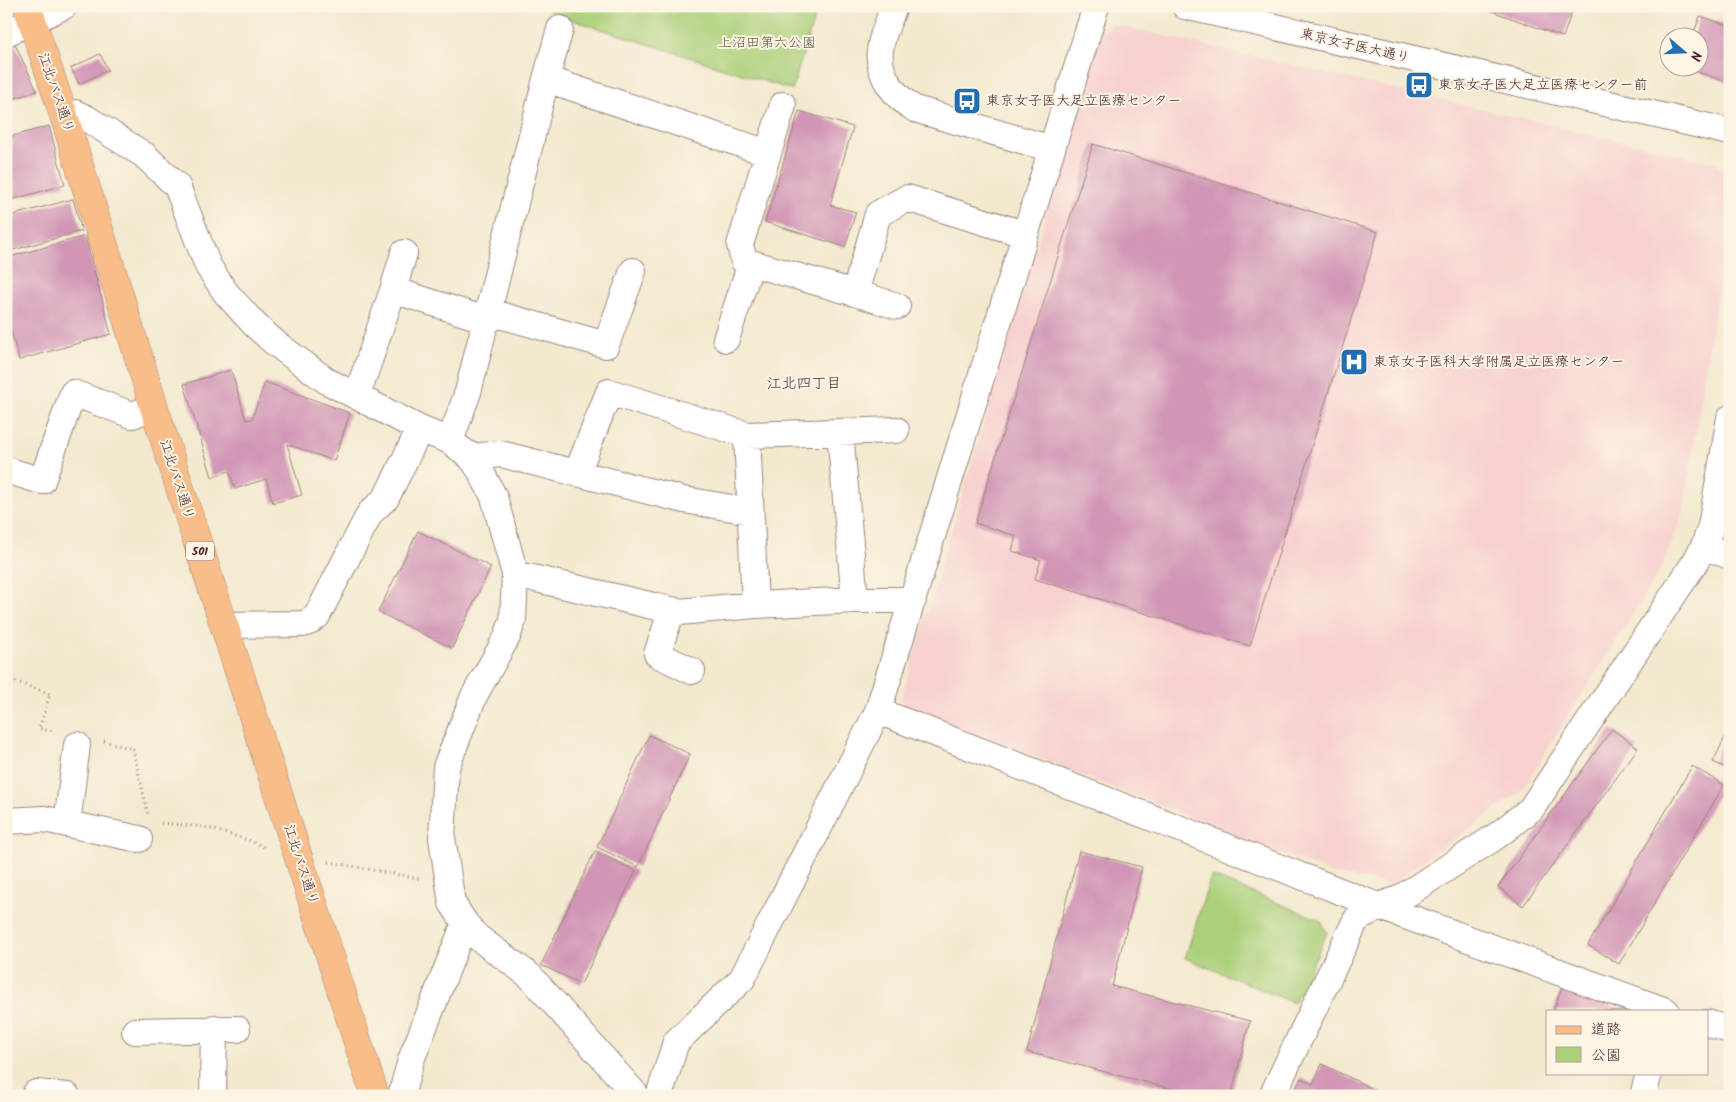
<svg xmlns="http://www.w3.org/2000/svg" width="1736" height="1102" viewBox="0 0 1736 1102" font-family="Kalam,'Klee One',sans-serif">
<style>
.built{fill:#f7d0cf}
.green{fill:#acd07a;stroke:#7b7852}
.building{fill:#d196b6}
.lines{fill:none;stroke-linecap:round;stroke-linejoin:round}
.minor-casing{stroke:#9e847d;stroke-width:28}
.major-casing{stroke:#9e847d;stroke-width:29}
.path{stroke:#9e847d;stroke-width:3;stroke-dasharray:1 4;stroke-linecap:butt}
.minor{stroke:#fff;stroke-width:26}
.major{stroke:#f8bd88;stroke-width:28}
.labels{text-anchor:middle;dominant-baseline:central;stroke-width:4;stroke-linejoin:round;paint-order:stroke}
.shield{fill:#fcf5e5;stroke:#7f5f63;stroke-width:1}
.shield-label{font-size:12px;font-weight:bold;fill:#4a1f2b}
.park-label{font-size:14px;fill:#675443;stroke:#fcf5e5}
.street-label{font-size:14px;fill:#4a1f2b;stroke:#fcf5e5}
.poi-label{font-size:14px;fill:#4a1f2b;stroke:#fcf5e5;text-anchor:start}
.neighbourhood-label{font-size:15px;fill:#4a1f2b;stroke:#fcf5e5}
</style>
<rect width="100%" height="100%" fill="#fcf5e5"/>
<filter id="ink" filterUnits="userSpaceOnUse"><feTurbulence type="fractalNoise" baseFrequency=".02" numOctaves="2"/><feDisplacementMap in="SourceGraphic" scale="10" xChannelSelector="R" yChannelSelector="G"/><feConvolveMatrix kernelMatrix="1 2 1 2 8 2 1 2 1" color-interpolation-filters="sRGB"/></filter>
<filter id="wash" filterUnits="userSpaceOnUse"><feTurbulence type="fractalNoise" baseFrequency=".0096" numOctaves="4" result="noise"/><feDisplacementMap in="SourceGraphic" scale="20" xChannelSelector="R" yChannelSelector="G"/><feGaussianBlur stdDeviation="1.12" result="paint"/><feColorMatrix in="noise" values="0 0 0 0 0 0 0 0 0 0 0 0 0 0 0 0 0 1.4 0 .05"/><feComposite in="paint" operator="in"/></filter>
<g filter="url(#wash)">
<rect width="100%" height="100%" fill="#f3e9cf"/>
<path class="built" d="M 1112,24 L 1716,163 L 1730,178 L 1730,211 L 1683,513 L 1660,571 L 1521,791 L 1391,884 L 1333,874 L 903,705 L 901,699 L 1101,32 Z"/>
<path class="green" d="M 547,6 L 818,6 L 792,90 L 551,13 Z
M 1211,876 L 1320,920 L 1327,933 L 1294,1003 L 1185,958 Z"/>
<g id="blocks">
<path class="building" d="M 1478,6 L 1574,6 L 1563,37 Z
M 1700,16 L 1730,26 L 1730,83 L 1685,68 L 1698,68 L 1698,38 L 1692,38 Z
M 14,42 L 37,91 L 6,101 L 6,47 Z
M 100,54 L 108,70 L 79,84 L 71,68 Z
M 799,111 L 853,127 L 830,205 L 856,212 L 845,247 L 765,222 Z
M 49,126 L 65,185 L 6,201 L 6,138 Z
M 1093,144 L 1378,232 L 1250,646 L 1035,579 L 1041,560 L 1012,551 L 1016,536 L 975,523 Z
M 73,199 L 82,231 L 6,252 L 6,217 Z
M 85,236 L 111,334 L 19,360 L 6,312 L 6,258 Z
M 231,370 L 246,420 L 252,419 L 265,382 L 350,413 L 334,461 L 287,444 L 302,495 L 273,503 L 266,479 L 235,489 L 229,471 L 212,477 L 184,384 Z
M 418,531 L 491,567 L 452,648 L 378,612 Z
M 1730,727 L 1730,770 L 1713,762 Z
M 1612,729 L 1638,748 L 1523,906 L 1498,887 Z
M 649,735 L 690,754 L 638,867 L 597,847 Z
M 1692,766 L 1724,785 L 1619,964 L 1588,945 Z
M 595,851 L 636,871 L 581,984 L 541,965 Z
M 1079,851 L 1142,867 L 1112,986 L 1250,1021 L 1231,1096 L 1199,1096 L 1027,1052 Z
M 1562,987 L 1626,1011 L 1553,1011 Z
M 1322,1064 L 1385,1095 L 1386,1092 L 1395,1096 L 1292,1096 L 1301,1078 L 1313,1084 Z"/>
</g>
</g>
<g filter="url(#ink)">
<use href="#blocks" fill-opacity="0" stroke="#9e847d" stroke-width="1"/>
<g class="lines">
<defs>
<path id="minor" d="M 894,6 C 889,21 881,36 880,51 C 877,75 896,98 915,109 L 1052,149
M 1185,6 L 1730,132
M 6,33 L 64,6
M 546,79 L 768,153 L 740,245 L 744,261 L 855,293 L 878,214 L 907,198 L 1024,234
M 64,116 L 75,113 L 86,118 L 144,155 L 177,186 L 208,266 L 226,293 L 255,325 L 275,343 L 327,381 L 420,429 L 450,441 L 471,457 L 480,470 L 494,497 L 515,574 L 513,620 L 507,637 L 474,696 L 446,767 L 442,838 L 452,903 L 465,923 L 477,937 L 530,976 L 635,1094
M 768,153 L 783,105
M 393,290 L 404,253
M 855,293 L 897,306
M 726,339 L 751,263
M 357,396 L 393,290 L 486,320 L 500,315 L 606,345 L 633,271
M 840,432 L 855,600
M 747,435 L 755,605
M 450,441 L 468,392 L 546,79 L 560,29
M 471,457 L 501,454 L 684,500 L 750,511
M 6,470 L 42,481 L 73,393 L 132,415 L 154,407
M 577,473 L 609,392 L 747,435 L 896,430
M 1704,546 L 1730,556
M 515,574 L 679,612 L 755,605 L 855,600 L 913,600
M 672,610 L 657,654 L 692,671
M 224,625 L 303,624 L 309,622 L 317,616 L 370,513 L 386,498 L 420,429
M 878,711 L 1378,906 L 1666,1011
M 6,821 L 44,819 L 139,839
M 67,824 L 77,745
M 1707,1023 L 1730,1030
M 135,1031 L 237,1029
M 36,1093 L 67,1096
M 213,1096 L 214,1028
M 401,1096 L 411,1060 L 465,923
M 659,1096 L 676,1042 L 742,979 L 878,711 L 1096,6
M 1272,1096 L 1356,920 L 1378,906 L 1399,899 L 1498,835 L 1531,809 L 1694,564 L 1704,546 L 1711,526 L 1730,418
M 1643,1096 L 1649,1073"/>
<path id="major" d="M 27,6 L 64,116 L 154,407 L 375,1096"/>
</defs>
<use href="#minor" class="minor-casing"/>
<use href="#major" class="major-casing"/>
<path class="path" d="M 6,678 L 50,694 L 39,729 L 55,731
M 104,741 L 133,749 L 148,814
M 161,823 L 205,827 L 248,840 L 266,848
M 329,862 L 421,879"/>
<use href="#minor" class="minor"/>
<use href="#major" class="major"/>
</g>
</g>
<defs>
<symbol id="bus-square" viewBox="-11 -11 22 22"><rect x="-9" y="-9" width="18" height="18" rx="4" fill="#1f6fb2" stroke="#fcf5e5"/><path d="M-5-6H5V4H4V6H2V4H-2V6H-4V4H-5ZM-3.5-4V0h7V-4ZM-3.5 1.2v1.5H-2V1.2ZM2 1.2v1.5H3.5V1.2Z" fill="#fff"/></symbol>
<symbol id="hospital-square" viewBox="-11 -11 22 22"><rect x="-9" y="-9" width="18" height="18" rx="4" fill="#1f6fb2" stroke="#fcf5e5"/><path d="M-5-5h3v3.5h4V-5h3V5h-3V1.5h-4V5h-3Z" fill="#fff"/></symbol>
</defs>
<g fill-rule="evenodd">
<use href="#bus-square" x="1403" y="69" width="32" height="32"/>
<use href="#bus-square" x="951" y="85" width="32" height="32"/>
<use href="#hospital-square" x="1338" y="346" width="32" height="32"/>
</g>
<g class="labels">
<rect class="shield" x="186" y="541.5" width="28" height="19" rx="4"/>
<g class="shield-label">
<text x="200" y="551">501</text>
</g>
<g class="park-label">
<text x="767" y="43">上沼田第六公園</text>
</g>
<g class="street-label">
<text transform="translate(1355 46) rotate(13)">東京女子医大通り</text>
<text transform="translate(56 93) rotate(71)">江北バス通り</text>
<text transform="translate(177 480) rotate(72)">江北バス通り</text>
<text transform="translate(301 865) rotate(72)">江北バス通り</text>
</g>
<g class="poi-label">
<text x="1438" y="85">東京女子医大足立医療センター前</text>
<text x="986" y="101">東京女子医大足立医療センター</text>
<text x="1373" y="362">東京女子医科大学附属足立医療センター</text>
</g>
<g class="neighbourhood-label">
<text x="804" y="384">江北四丁目</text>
</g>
</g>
<rect width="1736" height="1102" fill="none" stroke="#fcf5e5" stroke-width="25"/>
<rect x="1546" y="1010" width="162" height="65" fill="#fcf5e5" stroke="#b59f9b"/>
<rect x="1556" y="1026" width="25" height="8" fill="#f8bd88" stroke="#b59f9b"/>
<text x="1591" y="1034" font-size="15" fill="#4a1f2b">道路</text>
<rect x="1556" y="1047" width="25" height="15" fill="#acd07a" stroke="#b59f9b"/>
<text x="1591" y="1060" font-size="15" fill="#4a1f2b">公園</text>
<g transform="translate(1684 52) rotate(109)"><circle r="24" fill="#fcf5e5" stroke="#b59f9b"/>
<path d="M0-4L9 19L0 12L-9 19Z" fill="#1f6fb2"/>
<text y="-8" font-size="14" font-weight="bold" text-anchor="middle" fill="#4a1f2b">N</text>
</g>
</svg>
